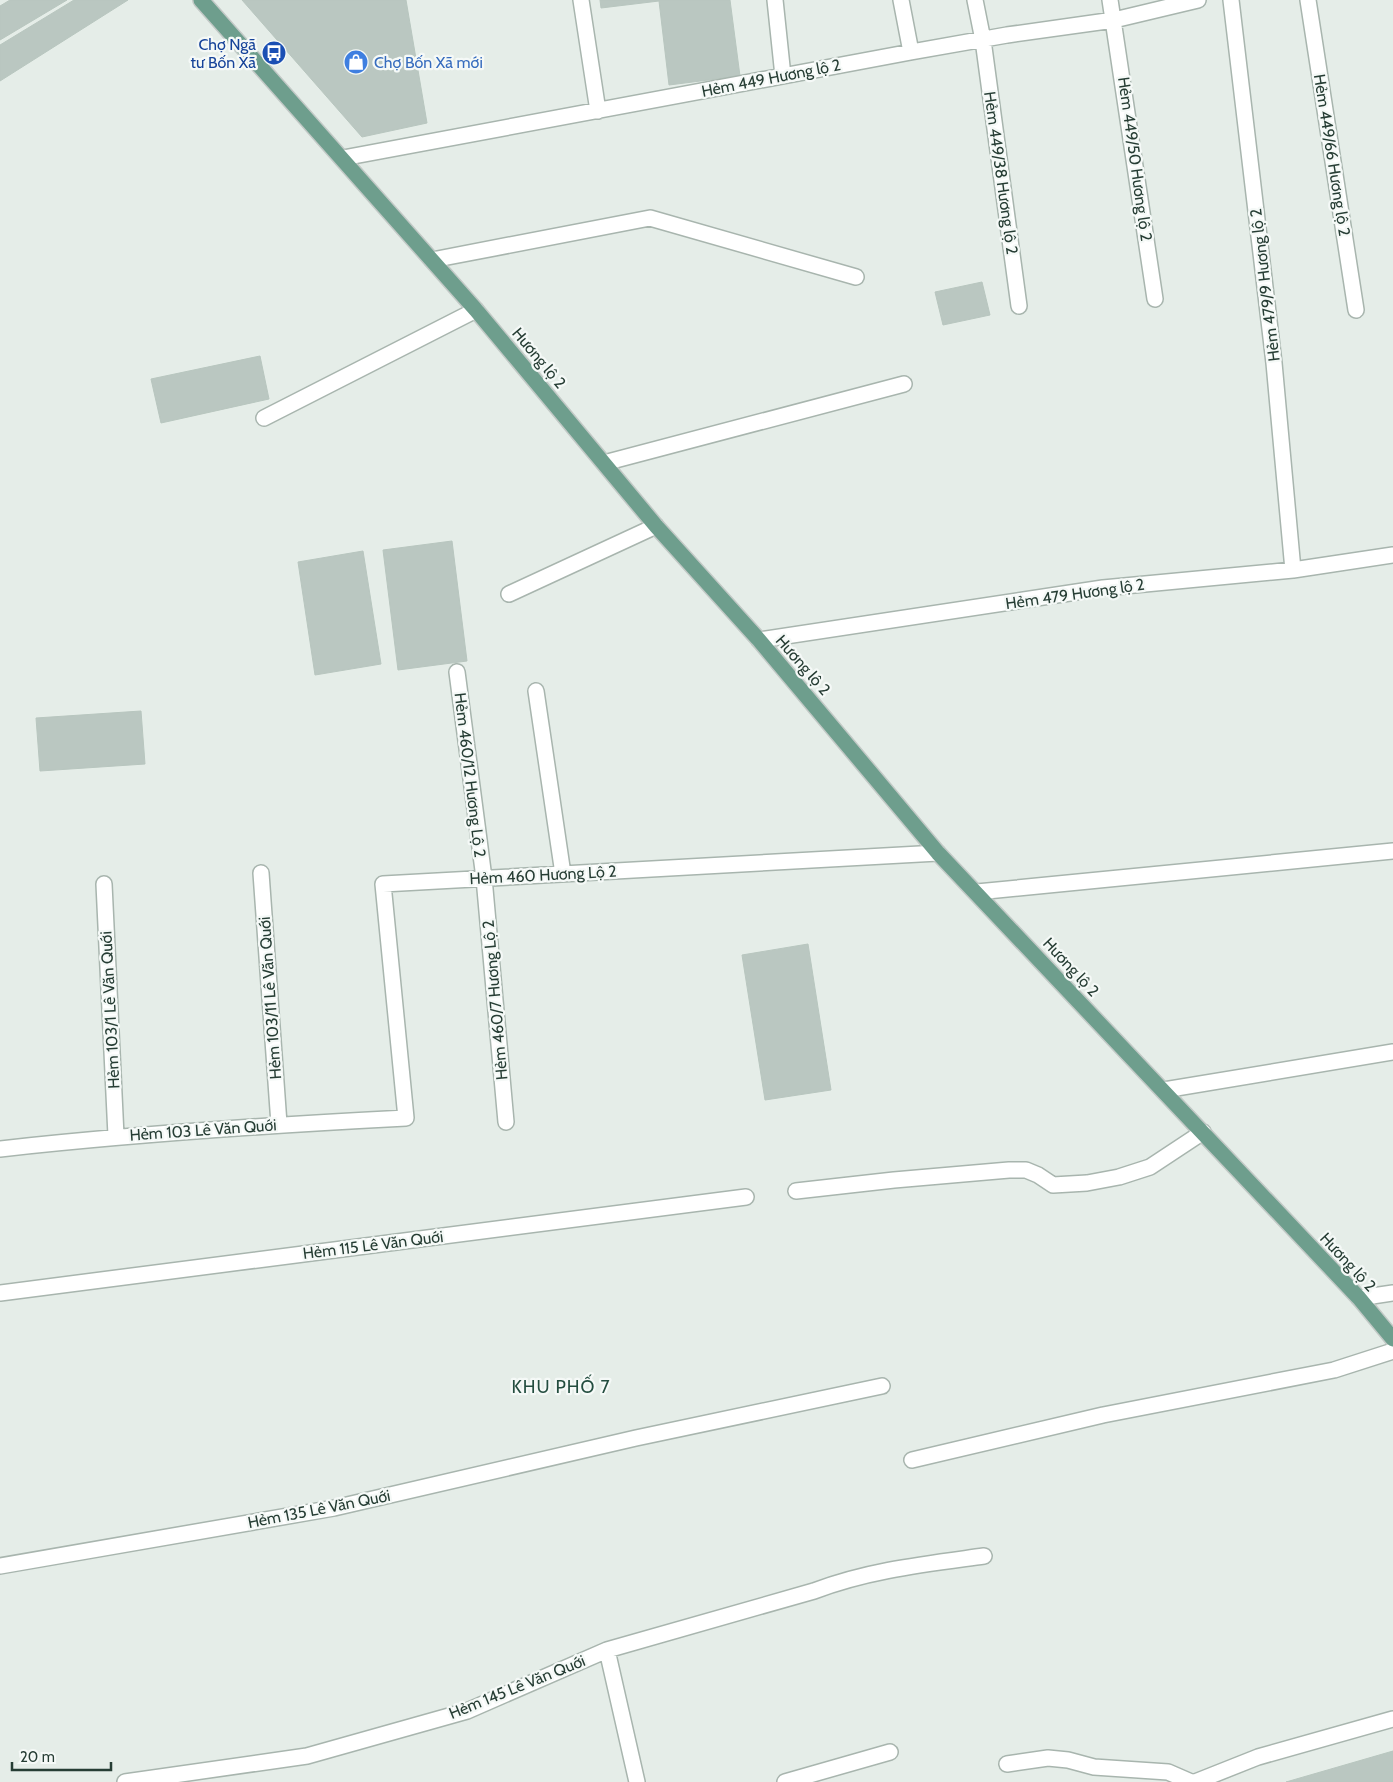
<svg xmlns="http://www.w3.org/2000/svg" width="1393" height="1782" viewBox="0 0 1393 1782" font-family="Cabin,sans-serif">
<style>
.building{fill:#bac7c1;stroke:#b8c6bf}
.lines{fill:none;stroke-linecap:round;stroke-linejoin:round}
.minor-casing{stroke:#a8b5ae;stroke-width:18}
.major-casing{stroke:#c2c9c6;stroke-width:18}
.minor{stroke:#fff;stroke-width:15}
.major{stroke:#6e9e8d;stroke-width:15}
.labels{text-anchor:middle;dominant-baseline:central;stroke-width:4.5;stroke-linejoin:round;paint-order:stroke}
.transit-label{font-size:16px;fill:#164399;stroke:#f5f9f7;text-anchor:end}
.shop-label{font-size:16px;fill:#366cbe;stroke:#f5f9f7;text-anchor:start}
.street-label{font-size:16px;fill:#263d34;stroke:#f5f9f7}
.neighbourhood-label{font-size:18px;letter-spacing:1px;fill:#234d3f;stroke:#f5f9f7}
</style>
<rect width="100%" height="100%" fill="#e5ede8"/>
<path class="building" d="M 10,0 L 67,0 L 0,40 L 0,6 Z
M 74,0 L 128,0 L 0,81 L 0,45 Z
M 242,0 L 406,0 L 427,123 L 362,137 Z
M 600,0 L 730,0 L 740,76 L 669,85 L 659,1 L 601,8 Z
M 982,282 L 990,315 L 943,325 L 935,292 Z
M 260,356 L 269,399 L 161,423 L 151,379 Z
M 452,541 L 467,661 L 398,670 L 383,550 Z
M 363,551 L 381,664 L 315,675 L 298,562 Z
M 141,711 L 145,764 L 40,771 L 36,718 Z
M 808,944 L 831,1090 L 765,1100 L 742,955 Z
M 1393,1751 L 1393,1782 L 1286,1782 Z"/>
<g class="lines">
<defs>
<path id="minor" d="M 581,0 L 598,111
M 775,0 L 783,76
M 901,0 L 911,52
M 975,0 L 983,40 L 1019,306
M 1110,0 L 1155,299
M 1231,0 L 1274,363 L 1293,570
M 1308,0 L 1356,310
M 343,158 L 911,52 L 1007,35 L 1114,20 L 1198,0
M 432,260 L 650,218 L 856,277
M 264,418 L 476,310
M 604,463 L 904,384
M 509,594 L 656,526
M 759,640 L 1103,588 L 1293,570 L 1393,555
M 457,672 L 484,878 L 506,1122
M 536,691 L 563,874
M 261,873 L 279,1124
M 104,884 L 116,1136
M 977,892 L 1393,851
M 1164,1090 L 1393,1052
M 0,1149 C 135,1134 270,1125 406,1118 L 383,884 L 938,853
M 796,1191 L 894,1180 L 1009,1170 L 1026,1170 L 1038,1175 L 1053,1185 L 1087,1183 L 1119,1177 L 1150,1167 L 1203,1132
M 0,1293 L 746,1197
M 1359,1298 L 1393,1293
M 912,1460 L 1103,1415 L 1334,1370 L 1393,1351
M 0,1566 L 334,1508 L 636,1438 L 882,1386
M 607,1650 L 637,1782
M 1007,1764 L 1048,1758 L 1068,1760 L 1094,1767 L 1168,1772 L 1191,1782
M 125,1782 L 307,1756 L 467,1711 L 607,1650 L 814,1591 C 869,1570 926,1564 984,1556
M 785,1782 L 890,1752
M 1195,1782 L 1258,1757 L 1393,1719"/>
<path id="major" d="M 201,0 L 476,310 L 656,526 L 759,640 L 938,853 L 1359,1298 L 1393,1339"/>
</defs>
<use href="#minor" class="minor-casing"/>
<use href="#major" class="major-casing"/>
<use href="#minor" class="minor"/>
<use href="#major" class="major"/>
</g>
<defs>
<symbol id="bus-disc" viewBox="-11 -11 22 22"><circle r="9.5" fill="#1a4fb4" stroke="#f5f9f7"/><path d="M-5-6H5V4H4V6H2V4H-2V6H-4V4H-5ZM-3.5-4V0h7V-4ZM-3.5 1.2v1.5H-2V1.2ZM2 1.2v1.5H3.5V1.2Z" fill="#fff"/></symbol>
<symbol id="shop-disc" viewBox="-11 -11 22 22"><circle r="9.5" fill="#3f7fe0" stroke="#f5f9f7"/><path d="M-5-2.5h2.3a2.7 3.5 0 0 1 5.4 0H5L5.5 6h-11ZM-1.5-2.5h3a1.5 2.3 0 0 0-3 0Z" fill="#fff"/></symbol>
</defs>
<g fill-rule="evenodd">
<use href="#bus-disc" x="260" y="39" width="28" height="28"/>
<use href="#shop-disc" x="342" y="48" width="28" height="28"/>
</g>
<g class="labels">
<g class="transit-label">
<text x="256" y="44">Chợ Ngã<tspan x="256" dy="18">tư Bốn Xã</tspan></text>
</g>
<g class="shop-label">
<text x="374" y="62">Chợ Bốn Xã mới</text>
</g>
<g class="street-label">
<text transform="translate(771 78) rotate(-11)">Hẻm 449 Hương lộ 2</text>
<text transform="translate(1332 155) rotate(81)">Hẻm 449/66 Hương lộ 2</text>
<text transform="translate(1135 159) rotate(82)">Hẻm 449/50 Hương lộ 2</text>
<text transform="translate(1001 173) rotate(82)">Hẻm 449/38 Hương lộ 2</text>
<text transform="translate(1265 285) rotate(-97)">Hẻm 479/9 Hương lộ 2</text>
<text transform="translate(539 358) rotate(50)">Hương lộ 2</text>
<text transform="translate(1075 594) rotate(-8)">Hẻm 479 Hương lộ 2</text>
<text transform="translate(803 665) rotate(49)">Hương lộ 2</text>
<text transform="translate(470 775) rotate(83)">Hẻm 460/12 Hương Lộ 2</text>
<text transform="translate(543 875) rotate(-3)">Hẻm 460 Hương Lộ 2</text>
<text transform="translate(1071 967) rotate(47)">Hương lộ 2</text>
<text transform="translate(270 998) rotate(-94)">Hẻm 103/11 Lê Văn Quới</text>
<text transform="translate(495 1000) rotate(-95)">Hẻm 460/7 Hương Lộ 2</text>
<text transform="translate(110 1010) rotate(-93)">Hẻm 103/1 Lê Văn Quới</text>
<text transform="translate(203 1130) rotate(-4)">Hẻm 103 Lê Văn Quới</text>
<text transform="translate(373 1245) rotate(-7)">Hẻm 115 Lê Văn Quới</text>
<text transform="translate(1348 1262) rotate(47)">Hương lộ 2</text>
<text transform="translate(319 1509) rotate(-11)">Hẻm 135 Lê Văn Quới</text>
<text transform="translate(517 1687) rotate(-22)">Hẻm 145 Lê Văn Quới</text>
</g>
<g class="neighbourhood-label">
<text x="561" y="1387">KHU PHỐ 7</text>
</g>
</g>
<path d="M12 1762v8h99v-8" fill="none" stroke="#263d34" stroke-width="2.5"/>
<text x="20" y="1762" font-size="15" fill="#263d34" stroke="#f5f9f7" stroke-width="4" paint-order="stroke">20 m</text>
</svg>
